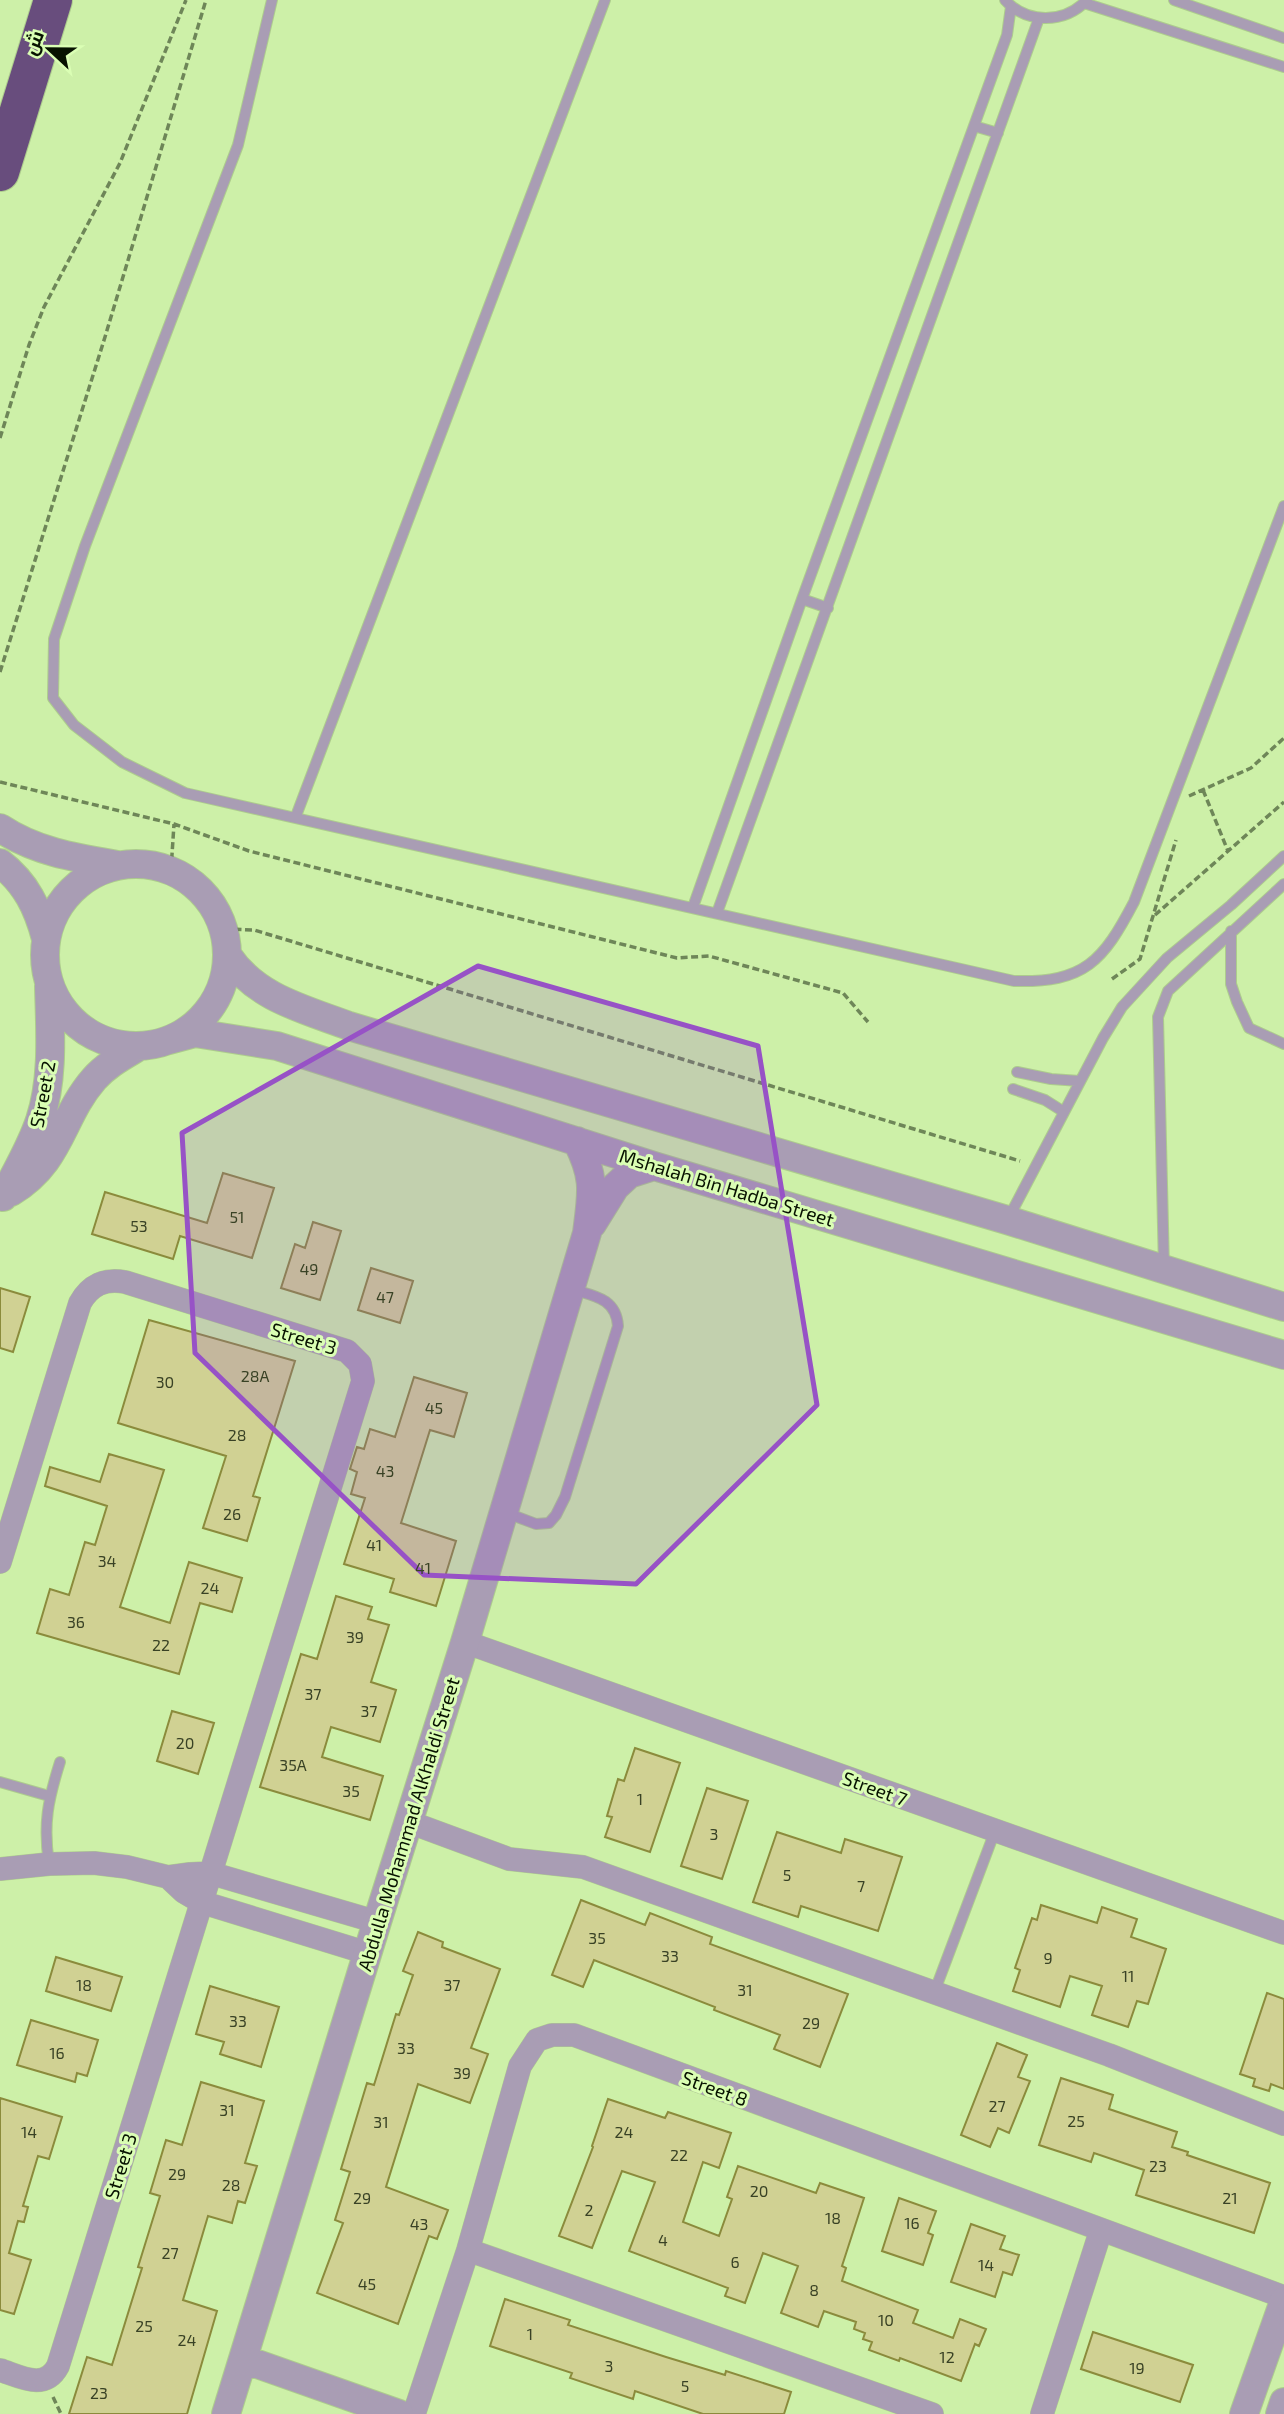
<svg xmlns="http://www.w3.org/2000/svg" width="1284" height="2414" viewBox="0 0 1284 2414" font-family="'Exo 2',Cairo,sans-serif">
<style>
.building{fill:#d0d193;stroke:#8b8b3c;stroke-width:2}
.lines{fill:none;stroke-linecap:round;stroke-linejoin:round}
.service-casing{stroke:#adcc8d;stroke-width:12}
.minor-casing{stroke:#adcc8d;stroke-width:24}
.tertiary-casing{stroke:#adcc8d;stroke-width:30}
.motorway-casing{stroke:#adcc8d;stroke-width:40}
.path{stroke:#6e8658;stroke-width:3.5;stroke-dasharray:7 3.5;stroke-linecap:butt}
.service{stroke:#a99db4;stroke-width:10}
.minor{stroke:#a99db4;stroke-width:23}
.tertiary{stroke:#a99db4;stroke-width:28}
.motorway{stroke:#684d7d;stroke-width:38}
.marked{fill:#9752c6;fill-opacity:0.2;stroke:#9752c6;stroke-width:5;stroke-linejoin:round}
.labels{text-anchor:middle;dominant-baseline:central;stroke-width:6;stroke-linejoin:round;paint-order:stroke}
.number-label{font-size:16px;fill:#394225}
.street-label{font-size:19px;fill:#071200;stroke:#dafeb4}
</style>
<rect width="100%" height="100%" fill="#cdf0a8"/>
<path class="building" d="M 223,1173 L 274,1188 L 252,1258 L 180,1236 L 173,1259 L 92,1234 L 105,1192 L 207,1223 Z
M 313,1222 L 341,1231 L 320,1300 L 281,1288 L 295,1244 L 305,1248 Z
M 371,1268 L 413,1281 L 400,1323 L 358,1310 Z
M 0,1288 L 30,1297 L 13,1352 L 0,1348 Z
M 149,1320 L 295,1361 L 253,1496 L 260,1498 L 247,1541 L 203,1528 L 226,1456 L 118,1423 Z
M 414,1377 L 467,1393 L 454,1437 L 430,1430 L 401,1523 L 456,1541 L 436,1606 L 390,1592 L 394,1579 L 344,1564 L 365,1498 L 351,1494 L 357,1472 L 350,1469 L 357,1447 L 364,1449 L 370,1429 L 395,1437 Z
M 109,1454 L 164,1470 L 120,1607 L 170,1623 L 189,1562 L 242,1578 L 232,1612 L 200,1603 L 179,1674 L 37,1633 L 50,1589 L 69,1595 L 85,1542 L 95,1545 L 107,1506 L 45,1486 L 50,1467 L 100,1482 Z
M 336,1596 L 372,1607 L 368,1619 L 389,1625 L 371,1682 L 396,1690 L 380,1742 L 331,1727 L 322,1757 L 383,1776 L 370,1820 L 260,1787 L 301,1654 L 317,1659 Z
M 172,1711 L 214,1723 L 198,1774 L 157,1761 Z
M 635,1748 L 680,1763 L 650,1852 L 605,1837 L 612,1817 L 607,1816 L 618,1779 L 624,1781 Z
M 707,1788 L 748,1801 L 722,1879 L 681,1866 Z
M 777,1832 L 841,1853 L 845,1839 L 902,1857 L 878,1931 L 801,1906 L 798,1917 L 753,1902 Z
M 581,1900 L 645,1925 L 650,1913 L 712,1937 L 710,1944 L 848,1994 L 820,2067 L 774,2049 L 780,2035 L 714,2010 L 715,2007 L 594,1960 L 583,1987 L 552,1975 Z
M 1041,1905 L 1097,1923 L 1102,1907 L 1137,1919 L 1131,1937 L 1166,1949 L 1148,2004 L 1137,2001 L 1128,2027 L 1092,2015 L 1102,1986 L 1070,1976 L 1060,2007 L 1013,1991 L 1020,1970 L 1015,1968 L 1032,1918 L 1037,1920 Z
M 418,1932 L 443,1942 L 442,1947 L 500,1969 L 471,2048 L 488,2054 L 470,2103 L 418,2084 L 386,2187 L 448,2210 L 437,2239 L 429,2236 L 398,2324 L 317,2293 L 343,2223 L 335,2220 L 350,2172 L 341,2169 L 367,2083 L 374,2085 L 396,2014 L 399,2015 L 413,1975 L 403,1971 Z
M 56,1957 L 122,1977 L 111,2011 L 46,1991 Z
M 210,1986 L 279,2007 L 261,2067 L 220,2054 L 224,2042 L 196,2034 Z
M 1267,1993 L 1284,1999 L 1284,2089 L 1271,2084 L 1269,2091 L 1253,2086 L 1255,2079 L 1240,2074 Z
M 31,2020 L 98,2040 L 87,2076 L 77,2073 L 75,2082 L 17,2065 Z
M 997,2043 L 1027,2055 L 1018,2077 L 1030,2081 L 1009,2133 L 998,2128 L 990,2147 L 961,2135 Z
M 1061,2078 L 1113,2095 L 1109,2109 L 1177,2132 L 1172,2147 L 1188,2152 L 1187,2155 L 1270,2183 L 1254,2233 L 1136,2195 L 1144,2170 L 1094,2153 L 1091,2162 L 1039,2145 Z
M 201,2082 L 264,2101 L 245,2163 L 257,2166 L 245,2203 L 238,2201 L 232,2223 L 208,2216 L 183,2300 L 217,2311 L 187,2414 L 69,2414 L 87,2357 L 112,2365 L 142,2268 L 138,2267 L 160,2196 L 150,2193 L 166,2140 L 182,2145 Z
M 0,2098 L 62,2117 L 49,2159 L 38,2156 L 23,2206 L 28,2207 L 24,2222 L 18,2221 L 9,2253 L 31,2260 L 14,2314 L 0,2310 Z
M 608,2099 L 665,2118 L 668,2112 L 731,2133 L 719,2168 L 703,2162 L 683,2222 L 719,2236 L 732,2199 L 727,2197 L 738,2166 L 816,2193 L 820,2183 L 864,2198 L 842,2266 L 846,2268 L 842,2281 L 918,2310 L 913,2323 L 953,2338 L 960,2319 L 986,2329 L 979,2346 L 975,2344 L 961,2381 L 900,2358 L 899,2361 L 869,2350 L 872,2342 L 863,2339 L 865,2333 L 854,2329 L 856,2322 L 824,2311 L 818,2327 L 781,2313 L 798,2266 L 763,2253 L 745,2303 L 725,2296 L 728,2288 L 629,2251 L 655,2182 L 622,2171 L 592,2248 L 559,2236 L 593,2147 L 592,2146 Z
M 899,2198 L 936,2211 L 928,2233 L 933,2235 L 923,2265 L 882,2251 Z
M 971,2224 L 1005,2236 L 1000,2249 L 1019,2255 L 1012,2275 L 1003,2272 L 995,2297 L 951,2282 Z
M 505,2299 L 570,2320 L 568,2325 L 666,2357 L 725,2375 L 726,2371 L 791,2392 L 784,2414 L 703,2414 L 635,2391 L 633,2399 L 570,2378 L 572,2373 L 490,2346 Z
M 1093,2332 L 1193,2365 L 1180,2402 L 1081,2369 Z"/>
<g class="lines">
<defs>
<path id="service" d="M 272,0 L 238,145 L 85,546 L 54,639 L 53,698 L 74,725 L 122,762 L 185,793 L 1014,981 C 1085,983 1103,961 1134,902 L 1284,506
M 1005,0 C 1027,24 1064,24 1087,0
M 1174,0 L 1284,38
M 1084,3 L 1284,67
M 974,126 L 998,133
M 802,599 L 828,608
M 296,816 L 605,0
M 693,907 L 802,599 L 1007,35 L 1011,6
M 717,913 L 1039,18
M 1231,931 L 1231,984 L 1237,1002 L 1249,1028 L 1284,1044
M 1017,1072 L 1051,1079 L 1080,1081
M 1013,1089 L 1045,1100 L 1064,1112
M 1008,1219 L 1103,1038 L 1122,1007 L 1167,958 L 1231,905 L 1284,856
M 1164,1268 L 1158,1017 L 1168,991 L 1284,884
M 504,1512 L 536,1524 L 549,1523 L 556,1515 L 565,1497 L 618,1326 C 616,1298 594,1296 571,1289
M 0,1782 L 49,1796
M 49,1864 C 43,1824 48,1800 60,1762
M 934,1993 L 995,1831"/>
<path id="minor" d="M 0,1562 L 80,1303 C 90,1285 105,1278 125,1282 L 347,1351 L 360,1364 L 363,1381 L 58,2366 C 45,2391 21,2377 0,2370
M 465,1642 L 1284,1933
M 409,1822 L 509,1859 L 583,1867 L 1109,2055 L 1284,2124
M 0,1869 L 49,1864 L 94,1863 L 127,1867 L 168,1877 L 190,1874 L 210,1873 L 377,1922
M 168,1877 L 184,1892 L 201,1902 L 367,1953
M 468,2250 L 932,2414
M 414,2414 L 468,2250 L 520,2066 L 537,2040 L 552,2035 L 574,2035 L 1284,2297
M 1042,2414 L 1101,2230"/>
<path id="tertiary" d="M 0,828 C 36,852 76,858 118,865
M 0,863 C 26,883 38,908 46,939
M45 955a91 91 0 1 1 182 0a91 91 0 1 1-182 0Z
M 228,956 C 256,998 304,1009 349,1026 L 1007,1220 L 1284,1307
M 169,1040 L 195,1033 L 277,1046 L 654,1166 L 1284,1355
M 11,1192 C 62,1161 60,1118 94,1079 C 106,1065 123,1056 138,1047
M 3,1197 C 16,1172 31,1147 40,1120 C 54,1077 50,1030 49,986
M 592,1224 L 615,1187 L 629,1174 L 654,1166
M 243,2359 L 399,2414
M 226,2414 L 377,1922 L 465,1642 L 587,1233 C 592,1192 596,1179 577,1141
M 1244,2414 L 1284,2301
M 1280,2414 L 1284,2402"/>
<path id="motorway" d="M 0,172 L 53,0"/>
</defs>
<use href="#service" class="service-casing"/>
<use href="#minor" class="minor-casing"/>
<use href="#tertiary" class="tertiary-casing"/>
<use href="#motorway" class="motorway-casing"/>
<path class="path" d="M 0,438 L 29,345 L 44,307 L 120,163 L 186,0
M 0,672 L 105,337 L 206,0
M 0,782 L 174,824 L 249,851 L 677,958 L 709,956 L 843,993 L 868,1022
M 1203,790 L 1228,851
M 1189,796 L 1251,768 L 1284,738
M 171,870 L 174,824
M 1155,915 L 1284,802
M 224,929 L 254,930 L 1020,1161
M 1112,979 L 1140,959 L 1176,840
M 53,2397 L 61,2414"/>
<use href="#service" class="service"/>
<use href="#minor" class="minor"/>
<use href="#tertiary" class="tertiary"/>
<use href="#motorway" class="motorway"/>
</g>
<path class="marked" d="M 478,966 L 758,1046 L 817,1405 L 636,1584 L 424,1575 L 195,1353 L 182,1133 Z"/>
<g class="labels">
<g class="number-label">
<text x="237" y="1216">51</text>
<text x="139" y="1225">53</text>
<text x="309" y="1268">49</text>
<text x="385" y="1296">47</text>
<text x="255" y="1375">28A</text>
<text x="165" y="1381">30</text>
<text x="434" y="1407">45</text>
<text x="237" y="1434">28</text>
<text x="385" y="1470">43</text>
<text x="232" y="1513">26</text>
<text x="374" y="1544">41</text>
<text x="107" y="1560">34</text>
<text x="423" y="1567">41</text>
<text x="210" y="1587">24</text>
<text x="76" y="1621">36</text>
<text x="355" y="1636">39</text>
<text x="161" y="1644">22</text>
<text x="313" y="1693">37</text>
<text x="369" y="1710">37</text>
<text x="185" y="1742">20</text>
<text x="293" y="1764">35A</text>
<text x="351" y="1790">35</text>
<text x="640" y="1798">1</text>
<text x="714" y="1833">3</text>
<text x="787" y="1874">5</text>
<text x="861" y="1885">7</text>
<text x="597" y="1937">35</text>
<text x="670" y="1955">33</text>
<text x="1048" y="1957">9</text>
<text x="1128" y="1975">11</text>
<text x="84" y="1984">18</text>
<text x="452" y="1984">37</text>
<text x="745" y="1989">31</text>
<text x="238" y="2020">33</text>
<text x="811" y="2022">29</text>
<text x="406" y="2047">33</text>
<text x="57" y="2052">16</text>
<text x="462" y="2072">39</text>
<text x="997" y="2105">27</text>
<text x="227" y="2109">31</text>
<text x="1076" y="2120">25</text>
<text x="381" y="2121">31</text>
<text x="29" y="2131">14</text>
<text x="624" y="2131">24</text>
<text x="679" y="2154">22</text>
<text x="1158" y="2165">23</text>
<text x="177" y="2173">29</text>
<text x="231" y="2184">28</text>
<text x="759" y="2190">20</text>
<text x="362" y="2197">29</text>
<text x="1230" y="2197">21</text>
<text x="589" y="2209">2</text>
<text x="833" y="2217">18</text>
<text x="912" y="2222">16</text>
<text x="419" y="2223">43</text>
<text x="663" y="2239">4</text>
<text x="170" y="2252">27</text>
<text x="735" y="2261">6</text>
<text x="986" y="2264">14</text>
<text x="367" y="2283">45</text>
<text x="814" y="2289">8</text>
<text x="886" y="2319">10</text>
<text x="144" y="2325">25</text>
<text x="530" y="2333">1</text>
<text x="187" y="2339">24</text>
<text x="947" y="2356">12</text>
<text x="609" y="2365">3</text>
<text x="1137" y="2367">19</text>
<text x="685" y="2385">5</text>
<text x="99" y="2392">23</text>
</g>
<g class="street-label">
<text transform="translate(42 1094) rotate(-79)">Street 2</text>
<text transform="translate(727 1187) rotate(17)">Mshalah Bin Hadba Street</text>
<text transform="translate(304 1338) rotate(17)">Street 3</text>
<text transform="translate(875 1788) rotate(20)">Street 7</text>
<text transform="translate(408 1824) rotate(-73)">Abdulla Mohammad AlKhaldi Street</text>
<text transform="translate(715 2088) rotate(20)">Street 8</text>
<text transform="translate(120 2166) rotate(-73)">Street 3</text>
</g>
</g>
<g transform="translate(49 49) rotate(292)" stroke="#dafeb4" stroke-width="5" paint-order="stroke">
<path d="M0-5L12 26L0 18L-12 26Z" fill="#071200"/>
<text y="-10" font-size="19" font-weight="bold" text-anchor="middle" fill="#071200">ش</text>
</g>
</svg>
